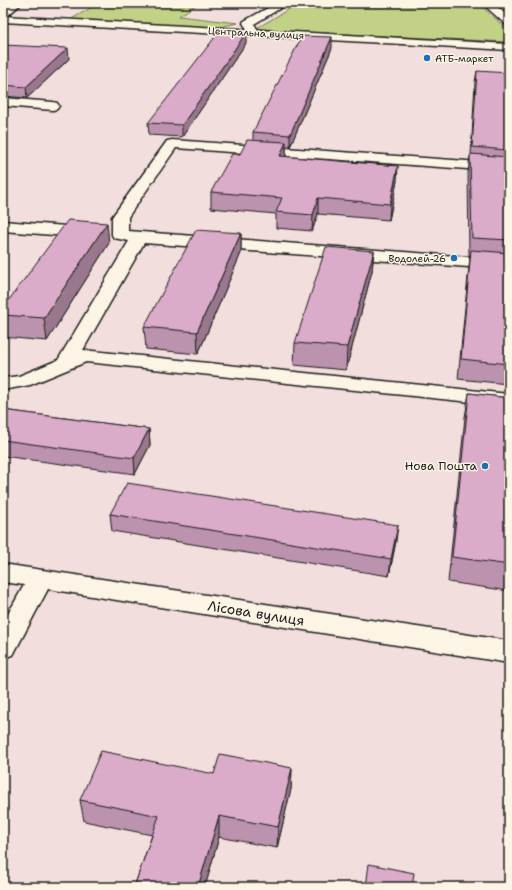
<svg xmlns="http://www.w3.org/2000/svg" width="512" height="890" viewBox="0 0 512 890" font-family="'Shantell Sans',sans-serif">
<style>
.green{fill:#c1d287;stroke:#6e7752}
.lines{fill:none;stroke-linecap:round;stroke-linejoin:round}
.minor-casing{stroke:#1c1c1c;stroke-width:3}
.major-casing{stroke:#1c1c1c;stroke-width:3}
.minor{fill:#fcf5e5;fill-rule:evenodd}
.major{fill:#fcf5e5;fill-rule:evenodd}
.wall{fill:#bc93ae;stroke:#1c1c1c}
.shaded-wall{fill:#99788d;stroke:#1c1c1c}
.building{fill:#dbabca;stroke:#1c1c1c}
.poi-dot{fill:#1f6fb2;stroke:#fcf5e5;stroke-width:1.5}
.labels{text-anchor:middle;dominant-baseline:central;stroke-width:3;stroke-linejoin:round;paint-order:stroke}
.far-street-label{font-size:10px;fill:#1c1c1c;stroke:#fcf5e5}
.far-poi-label{font-size:10px;fill:#1c1c1c;stroke:#fcf5e5;text-anchor:start}
.poi-label{font-size:12px;fill:#1c1c1c;stroke:#fcf5e5;text-anchor:end}
.near-street-label{font-size:14px;fill:#1c1c1c;stroke:#fcf5e5}
</style>
<rect width="100%" height="100%" fill="#f2dfdd"/>
<filter id="ink" filterUnits="userSpaceOnUse"><feTurbulence type="fractalNoise" baseFrequency=".025" numOctaves="2"/><feDisplacementMap in="SourceGraphic" scale="8" xChannelSelector="R" yChannelSelector="G"/><feConvolveMatrix kernelMatrix="1 2 1 2 8 2 1 2 1" color-interpolation-filters="sRGB"/></filter>
<g filter="url(#ink)">
<path class="green" d="M 99,3 L 199,3 L 179,16 L 238,23 L 211,29 L 68,21 Z
M 299,3 L 478,3 L 509,31 L 509,42 L 283,31 L 257,28 Z"/>
<g class="lines">
<defs>
<path id="minor" d="M 11,3 L 22,3 L 7,16 L 3,17 L 3,9 Z
M 277,3 L 289,3 L 254,24 L 260,33 L 255,36 L 251,35 L 243,23 L 244,21 Z
M 482,3 L 493,3 L 509,17 L 509,25 L 505,24 Z
M 3,98 L 53,102 L 57,103 L 59,106 L 57,109 L 53,110 L 3,106 Z
M 172,140 L 509,164 L 509,172 L 176,148 L 128,217 L 128,231 L 509,260 L 509,270 L 144,243 L 83,350 L 509,394 L 509,406 L 86,362 L 30,385 L 3,390 L 3,378 L 19,376 L 58,360 L 129,241 L 114,238 L 112,235 L 112,217 L 167,141 Z
M 3,221 L 91,228 L 97,230 L 99,233 L 97,236 L 91,238 L 3,231 Z
M 3,564 L 509,641 L 509,663 L 48,589 L 13,655 L 3,658 L 3,623 L 24,585 L 3,582 Z"/>
<path id="major" d="M 3,16 L 509,44 L 509,50 L 3,22 Z"/>
</defs>
<use href="#minor" class="minor-casing"/>
<use href="#major" class="major-casing"/>
<use href="#minor" class="minor"/>
<use href="#major" class="major"/>
</g>
<path class="wall" d="M 246,43 L 182,137 L 149,135 L 148,123 Z
M 3,45 L 69,59 L 27,98 L 3,96 Z
M 332,48 L 290,147 L 286,147 L 286,157 L 397,181 L 389,220 L 318,214 L 312,231 L 276,228 L 276,214 L 211,208 L 211,192 L 240,154 L 253,140 L 253,132 Z
M 477,71 L 509,103 L 509,149 L 508,157 L 507,157 L 509,182 L 509,381 L 508,384 L 458,379 L 470,256 L 469,255 L 468,172 L 470,156 L 471,155 L 475,82 Z
M 241,233 L 241,253 L 198,354 L 146,349 L 144,327 Z
M 109,243 L 47,341 L 3,337 L 3,308 Z
M 374,251 L 372,271 L 346,370 L 294,365 L 295,343 Z
M 469,393 L 509,398 L 509,591 L 448,582 L 465,417 Z
M 3,410 L 149,429 L 150,445 L 135,474 L 3,456 Z
M 110,514 L 396,541 L 389,576 L 112,531 Z
M 292,768 L 291,789 L 277,848 L 219,837 L 205,887 L 134,887 L 152,835 L 84,821 L 80,800 L 214,774 Z"/>
<path class="shaded-wall" d="M 246,33 L 246,43 L 182,137 L 182,125 Z
M 332,37 L 332,48 L 290,147 L 290,135 Z
M 68,48 L 69,59 L 27,98 L 26,87 Z
M 286,142 L 286,157 L 280,156 Z
M 398,166 L 397,181 L 389,220 L 390,204 Z
M 318,198 L 318,214 L 312,231 L 313,215 Z
M 107,223 L 109,243 L 47,341 L 44,318 Z
M 241,233 L 241,253 L 198,354 L 197,332 Z
M 374,251 L 372,271 L 346,370 L 347,347 Z
M 149,429 L 150,445 L 135,474 L 134,458 Z
M 398,525 L 396,541 L 389,576 L 391,559 Z
M 292,768 L 291,789 L 277,848 L 278,827 Z
M 219,816 L 219,837 L 205,887 L 198,887 Z"/>
<path class="building" d="M 219,32 L 246,33 L 182,125 L 148,123 Z
M 302,36 L 332,37 L 290,135 L 253,132 Z
M 3,45 L 68,48 L 26,87 L 3,85 Z
M 477,71 L 509,73 L 509,145 L 505,145 L 506,150 L 472,147 Z
M 247,140 L 286,142 L 280,156 L 398,166 L 390,204 L 318,198 L 313,215 L 276,212 L 282,198 L 211,192 L 232,154 L 240,154 Z
M 472,154 L 507,157 L 509,182 L 509,240 L 472,238 L 470,156 Z
M 68,220 L 107,223 L 44,318 L 3,315 L 3,308 Z
M 196,230 L 241,233 L 197,332 L 144,327 Z
M 326,247 L 374,251 L 347,347 L 295,343 Z
M 471,250 L 509,253 L 509,364 L 461,359 Z
M 469,393 L 509,398 L 509,565 L 452,557 Z
M 3,410 L 149,429 L 134,458 L 3,440 Z
M 127,483 L 398,525 L 391,559 L 110,514 Z
M 101,751 L 214,774 L 220,754 L 292,768 L 278,827 L 219,816 L 198,887 L 134,887 L 159,816 L 80,800 Z
M 369,864 L 414,873 L 412,887 L 366,887 Z
M 71,886 L 77,887 L 70,887 Z"/>
</g>
<g class="poi-dot">
<circle cx="427" cy="58" r="4"/>
<circle cx="454" cy="258" r="4"/>
<circle cx="485" cy="466" r="4"/>
</g>
<g class="labels">
<g class="far-street-label">
<text transform="translate(256 33) rotate(3)">Центральна вулиця</text>
</g>
<g class="far-poi-label">
<text x="435" y="58">АТБ-маркет</text>
<text x="446" y="258" text-anchor="end">Водолей-26</text>
</g>
<g class="poi-label">
<text x="477" y="466">Нова Пошта</text>
</g>
<g class="near-street-label">
<text transform="translate(256 613) rotate(9)">Лісова вулиця</text>
</g>
</g>
<rect width="512" height="890" fill="none" stroke="#fcf5e5" stroke-width="16"/>
<rect x="8" y="8" width="496" height="874" fill="none" stroke="#1c1c1c" stroke-width="1.5" filter="url(#ink)"/>
</svg>
